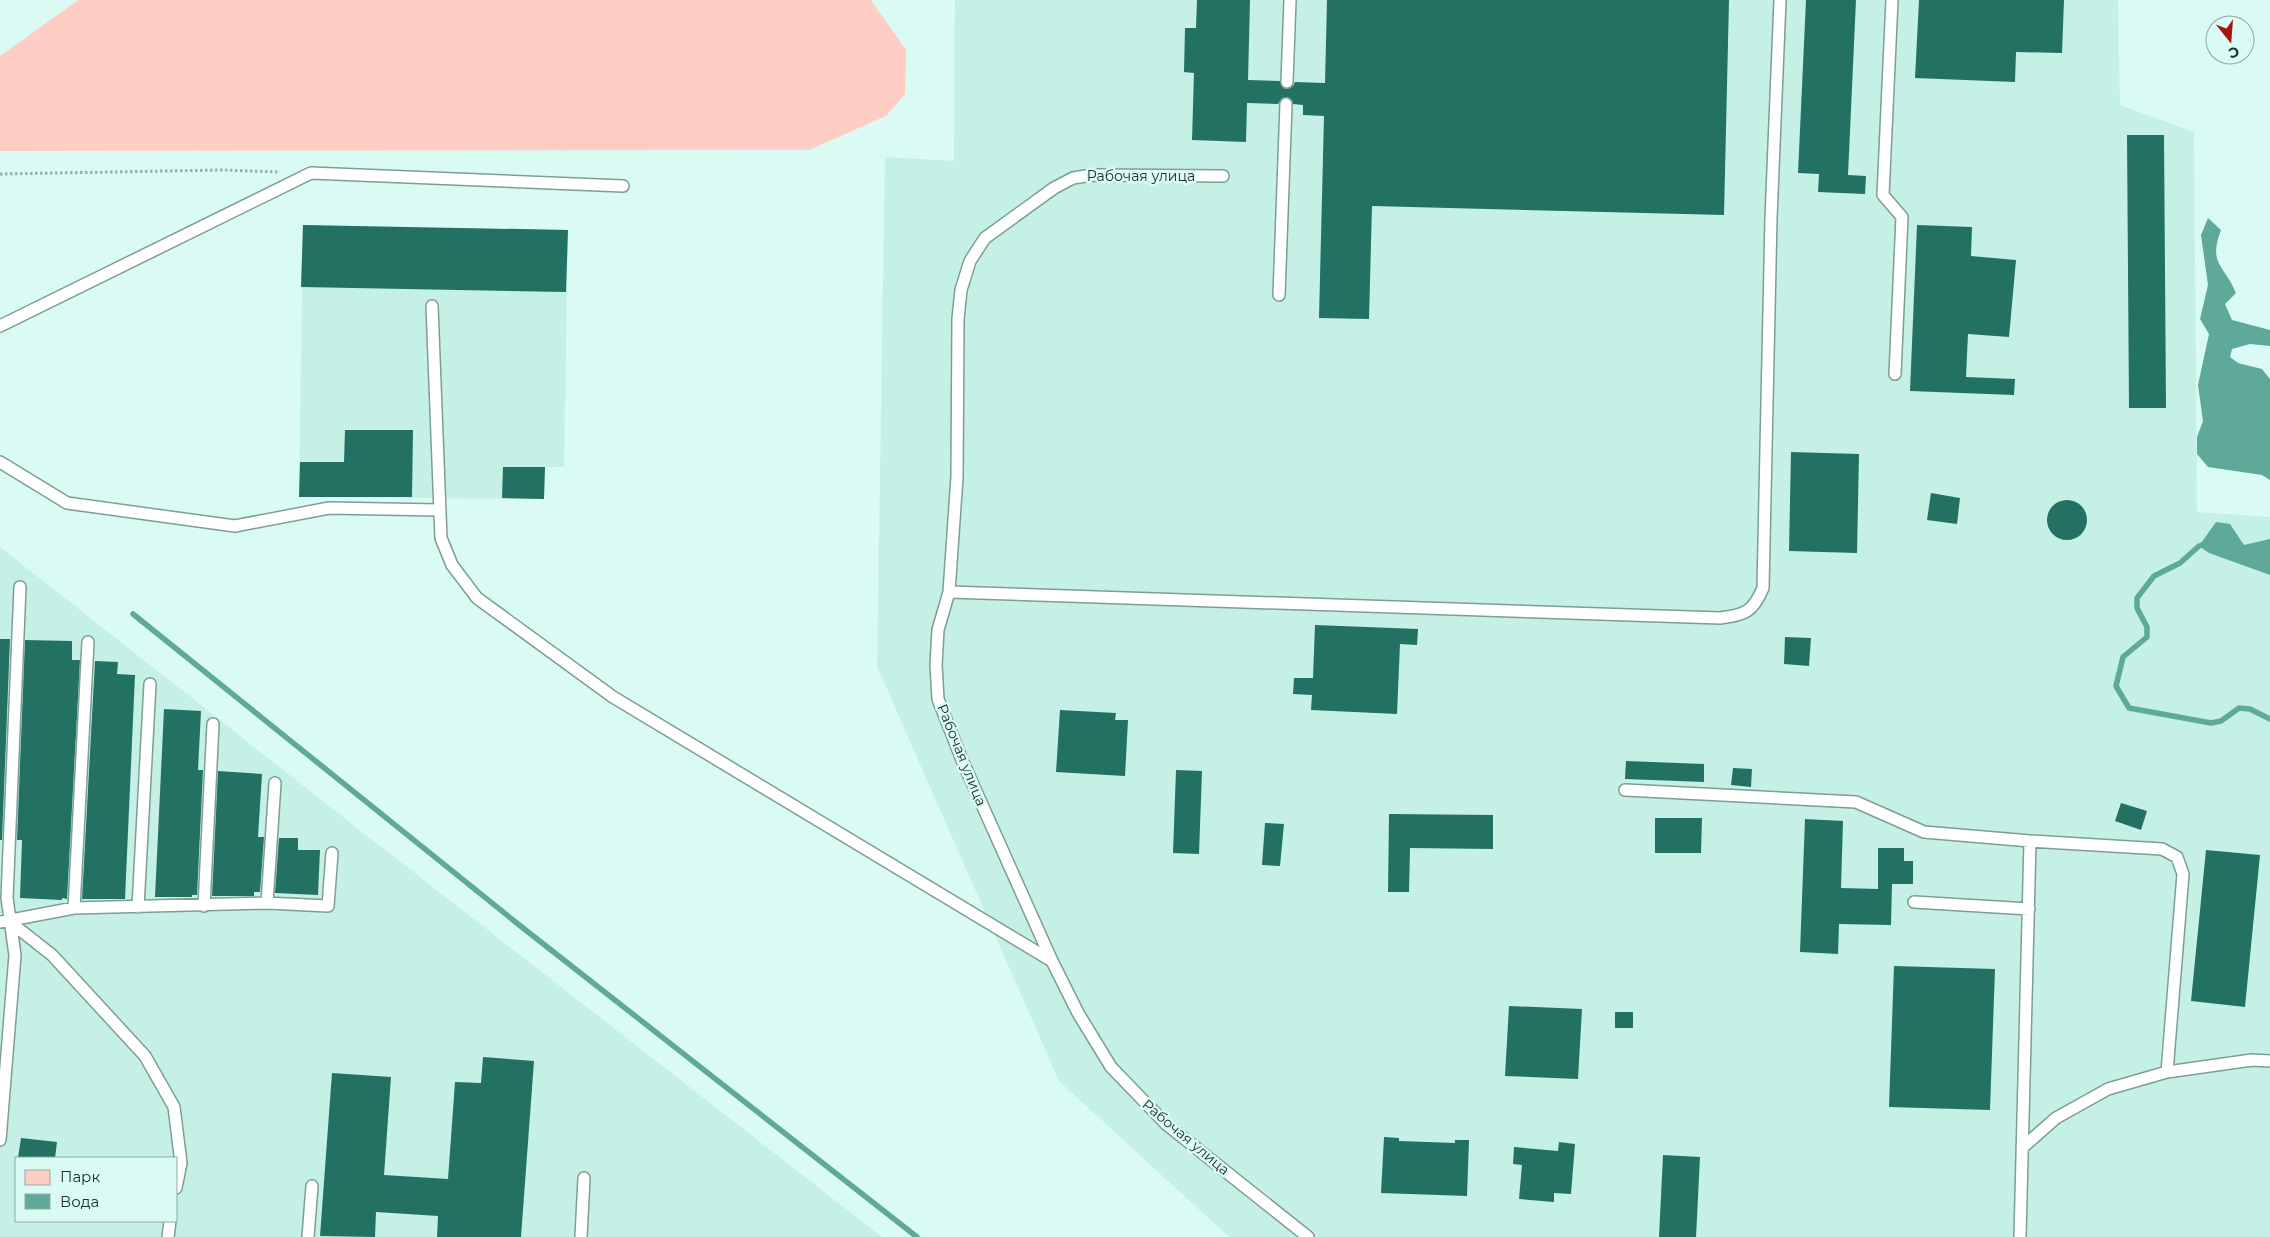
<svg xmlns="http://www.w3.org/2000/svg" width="2270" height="1237" viewBox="0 0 2270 1237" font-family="Montserrat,sans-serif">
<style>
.built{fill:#c5f0e6;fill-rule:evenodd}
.green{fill:#fecec5}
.water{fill:#5fa99a}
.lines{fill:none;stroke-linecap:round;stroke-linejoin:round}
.stream{stroke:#5fa99a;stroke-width:5.5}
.building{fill:#237163}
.service-casing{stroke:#7e9d96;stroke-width:14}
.path{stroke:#97b1ab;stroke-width:3;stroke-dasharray:2.5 2.5;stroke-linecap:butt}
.service{stroke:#fff;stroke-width:11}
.labels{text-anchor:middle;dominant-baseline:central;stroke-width:5;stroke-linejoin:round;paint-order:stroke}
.street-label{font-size:14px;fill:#222f2c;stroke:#dafbf3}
</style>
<rect width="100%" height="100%" fill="#dafbf3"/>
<path class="built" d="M 955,0 L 2118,0 L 2120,105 L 2194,132 L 2197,512 L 2270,517 L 2270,1237 L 1229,1237 L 1059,1081 L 877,666 L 885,157 L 954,161 Z
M 303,225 L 568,230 L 564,467 L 545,467 L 544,499 L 299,497 Z
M 0,547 L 348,821 L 882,1237 L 0,1237 ZM 16,1158 L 176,1158 L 176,1221 L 16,1221 Z"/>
<path class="green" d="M 78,0 L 871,0 L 906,50 L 905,94 L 886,116 L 809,150 L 0,151 L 0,56 Z"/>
<path class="water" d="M 2208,218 L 2221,230 C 2208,265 2224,264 2236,293 L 2225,304 L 2232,320 L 2270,330 L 2270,346 L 2250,344 L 2232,349 L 2230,357 L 2238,363 L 2262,369 L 2270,379 L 2270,480 L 2262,475 L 2208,467 L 2197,454 L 2197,437 L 2203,421 L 2198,385 L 2209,334 L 2200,319 L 2208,285 L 2201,235 Z
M 2216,522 L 2230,524 L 2244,545 L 2270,539 L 2270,575 L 2209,553 L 2199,546 Z"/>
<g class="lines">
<path class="stream" d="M 2205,544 L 2199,546 L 2180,563 L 2154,576 L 2137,598 L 2137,608 L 2147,627 L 2147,637 L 2123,657 L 2116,686 L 2129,708 L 2211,723 L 2221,721 L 2239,708 L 2250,709 L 2270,719
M 133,614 L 523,928 L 917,1237"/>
</g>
<path class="building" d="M 1197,0 L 1250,0 L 1248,80 L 1280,81 L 1283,88 L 1287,89 L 1293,86 L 1295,82 L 1325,83 L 1327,0 L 1729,0 L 1724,215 L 1372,206 L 1369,319 L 1319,318 L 1324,116 L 1303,115 L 1303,105 L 1293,104 L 1292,100 L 1287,97 L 1282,98 L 1278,104 L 1247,103 L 1246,142 L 1192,140 L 1194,73 L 1184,72 L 1185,28 L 1196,28 Z
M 1806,0 L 1856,0 L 1848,175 L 1866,176 L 1865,194 L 1818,192 L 1819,174 L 1798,173 Z
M 1919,0 L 2064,0 L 2062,53 L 2016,52 L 2015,82 L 1915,78 Z
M 2127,135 L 2164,135 L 2166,408 L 2129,408 Z
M 303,225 L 568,230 L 566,292 L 301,287 Z
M 1917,225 L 1972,227 L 1971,256 L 2016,260 L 2009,337 L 1968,334 L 1966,377 L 2015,379 L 2014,395 L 1910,391 Z
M 345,430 L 413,430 L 412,497 L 299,497 L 300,462 L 344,462 Z
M 1791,452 L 1859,454 L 1857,553 L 1789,551 Z
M 503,467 L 545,467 L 544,499 L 502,498 Z
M 1931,493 L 1960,498 L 1957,524 L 1927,520 Z
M2047 520a20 20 0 1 1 40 0a20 20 0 1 1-40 0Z
M 1315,625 L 1418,629 L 1417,645 L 1400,644 L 1397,714 L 1311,710 L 1312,695 L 1293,694 L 1294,678 L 1313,678 Z
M 1785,637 L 1811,638 L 1809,666 L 1784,664 Z
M 0,639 L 10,639 L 2,840 L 0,840 Z
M 25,640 L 72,641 L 72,660 L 80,660 L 67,899 L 62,898 L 62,900 L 20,898 L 22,840 L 17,840 Z
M 95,661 L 118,662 L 117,674 L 135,675 L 125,899 L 82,899 Z
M 164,709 L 201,711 L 198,770 L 203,770 L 197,895 L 192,895 L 192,897 L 155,897 Z
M 1060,710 L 1116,713 L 1115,720 L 1128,720 L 1125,776 L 1056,772 Z
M 1626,761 L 1704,764 L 1704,782 L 1625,779 Z
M 1733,768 L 1752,769 L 1751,787 L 1731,785 Z
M 1176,770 L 1202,771 L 1199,854 L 1173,853 Z
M 218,771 L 262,774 L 258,837 L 264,837 L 260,892 L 254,892 L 254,896 L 212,896 Z
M 2121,803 L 2147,811 L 2141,830 L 2115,821 Z
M 1389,814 L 1493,815 L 1493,849 L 1410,848 L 1409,892 L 1388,892 Z
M 1655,818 L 1702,818 L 1701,853 L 1655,853 Z
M 1805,819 L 1843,821 L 1841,888 L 1878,889 L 1878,848 L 1904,848 L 1904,861 L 1913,861 L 1913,884 L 1892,884 L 1891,925 L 1839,924 L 1838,954 L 1800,952 Z
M 1265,823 L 1284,824 L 1280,866 L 1262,865 Z
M 279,838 L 298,838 L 298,850 L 320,850 L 318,895 L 275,893 Z
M 2206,850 L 2260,855 L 2245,1007 L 2191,1001 Z
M 1894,966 L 1995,969 L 1990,1110 L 1889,1107 Z
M 1509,1006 L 1582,1009 L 1578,1079 L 1505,1076 Z
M 1615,1012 L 1633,1012 L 1633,1028 L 1615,1028 Z
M 483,1057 L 534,1061 L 521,1237 L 437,1237 L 438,1216 L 376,1212 L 375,1237 L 320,1236 L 332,1073 L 391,1077 L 384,1175 L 448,1179 L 455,1082 L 481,1083 Z
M 1384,1137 L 1399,1138 L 1399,1141 L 1455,1143 L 1455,1140 L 1469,1140 L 1467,1196 L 1381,1193 Z
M 21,1138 L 57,1142 L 55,1158 L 18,1158 Z
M 1559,1142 L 1575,1144 L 1571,1194 L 1554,1193 L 1554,1202 L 1519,1199 L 1522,1165 L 1513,1164 L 1514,1147 L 1558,1151 Z
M 1663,1155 L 1700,1157 L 1696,1237 L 1659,1237 Z"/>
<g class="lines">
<defs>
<path id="service" d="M 1892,0 L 1883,195 L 1902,217 L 1895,374
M 1287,82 L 1290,0
M 1223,176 L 1092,175 L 1073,178 L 1054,188 L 985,238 L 970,261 L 961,290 L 958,319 L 957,477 L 949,592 L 938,630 L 936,665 L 938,699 L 962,760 L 1052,961 L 1078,1013 L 1111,1067 L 1166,1124 L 1308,1237
M 1279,295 L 1286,104
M 432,306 L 441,538 L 452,565 L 477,598 L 613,697 L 1052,961
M 0,326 L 311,173 L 623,186
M 0,462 L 67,503 L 235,526 L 329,508 L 439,510
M 949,592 L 1720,618 C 1745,615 1753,612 1763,588 L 1771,218 L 1780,0
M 1625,790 L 1856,802 L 1924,832 L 2030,841 L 2020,1237
M 2030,841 L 2162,849 L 2177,857 L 2183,874 L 2167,1072
M 1914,902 L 2029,909
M 267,903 L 275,783
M 204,906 L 213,724
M 138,907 L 150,684
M 74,908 L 88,642
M 0,922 L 74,908 L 267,903 L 328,906 L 332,853
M 10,922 L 52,955 L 145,1056 L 174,1107 L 181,1163 L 176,1188
M 0,1140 L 15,955 L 7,898 L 20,587
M 2022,1148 L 2056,1118 L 2108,1089 L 2167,1072 L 2252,1060 L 2270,1061
M 168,1237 L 170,1221
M 308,1237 L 312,1186
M 581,1237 L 584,1178"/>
</defs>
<use href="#service" class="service-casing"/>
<path class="path" d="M 0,174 L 222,170 L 280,172"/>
<use href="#service" class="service"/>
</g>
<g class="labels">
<g class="street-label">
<text x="1141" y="176">Рабочая улица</text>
<text transform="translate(962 755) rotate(68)">Рабочая улица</text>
<text transform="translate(1186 1137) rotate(40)">Рабочая улица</text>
</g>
</g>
<rect x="15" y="1157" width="162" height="65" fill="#dafbf3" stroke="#90a9a3"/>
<rect x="25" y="1170" width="25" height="15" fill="#fecec5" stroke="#90a9a3"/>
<text x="60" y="1182" font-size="15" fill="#222f2c">Парк</text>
<rect x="25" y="1194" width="25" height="15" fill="#5fa99a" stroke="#90a9a3"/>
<text x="60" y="1207" font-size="15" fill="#222f2c">Вода</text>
<g transform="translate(2230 40) rotate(163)"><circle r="24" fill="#dafbf3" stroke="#90a9a3"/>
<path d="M0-4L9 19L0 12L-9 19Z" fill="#a9170c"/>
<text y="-8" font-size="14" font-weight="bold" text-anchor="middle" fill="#222f2c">С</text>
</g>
</svg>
